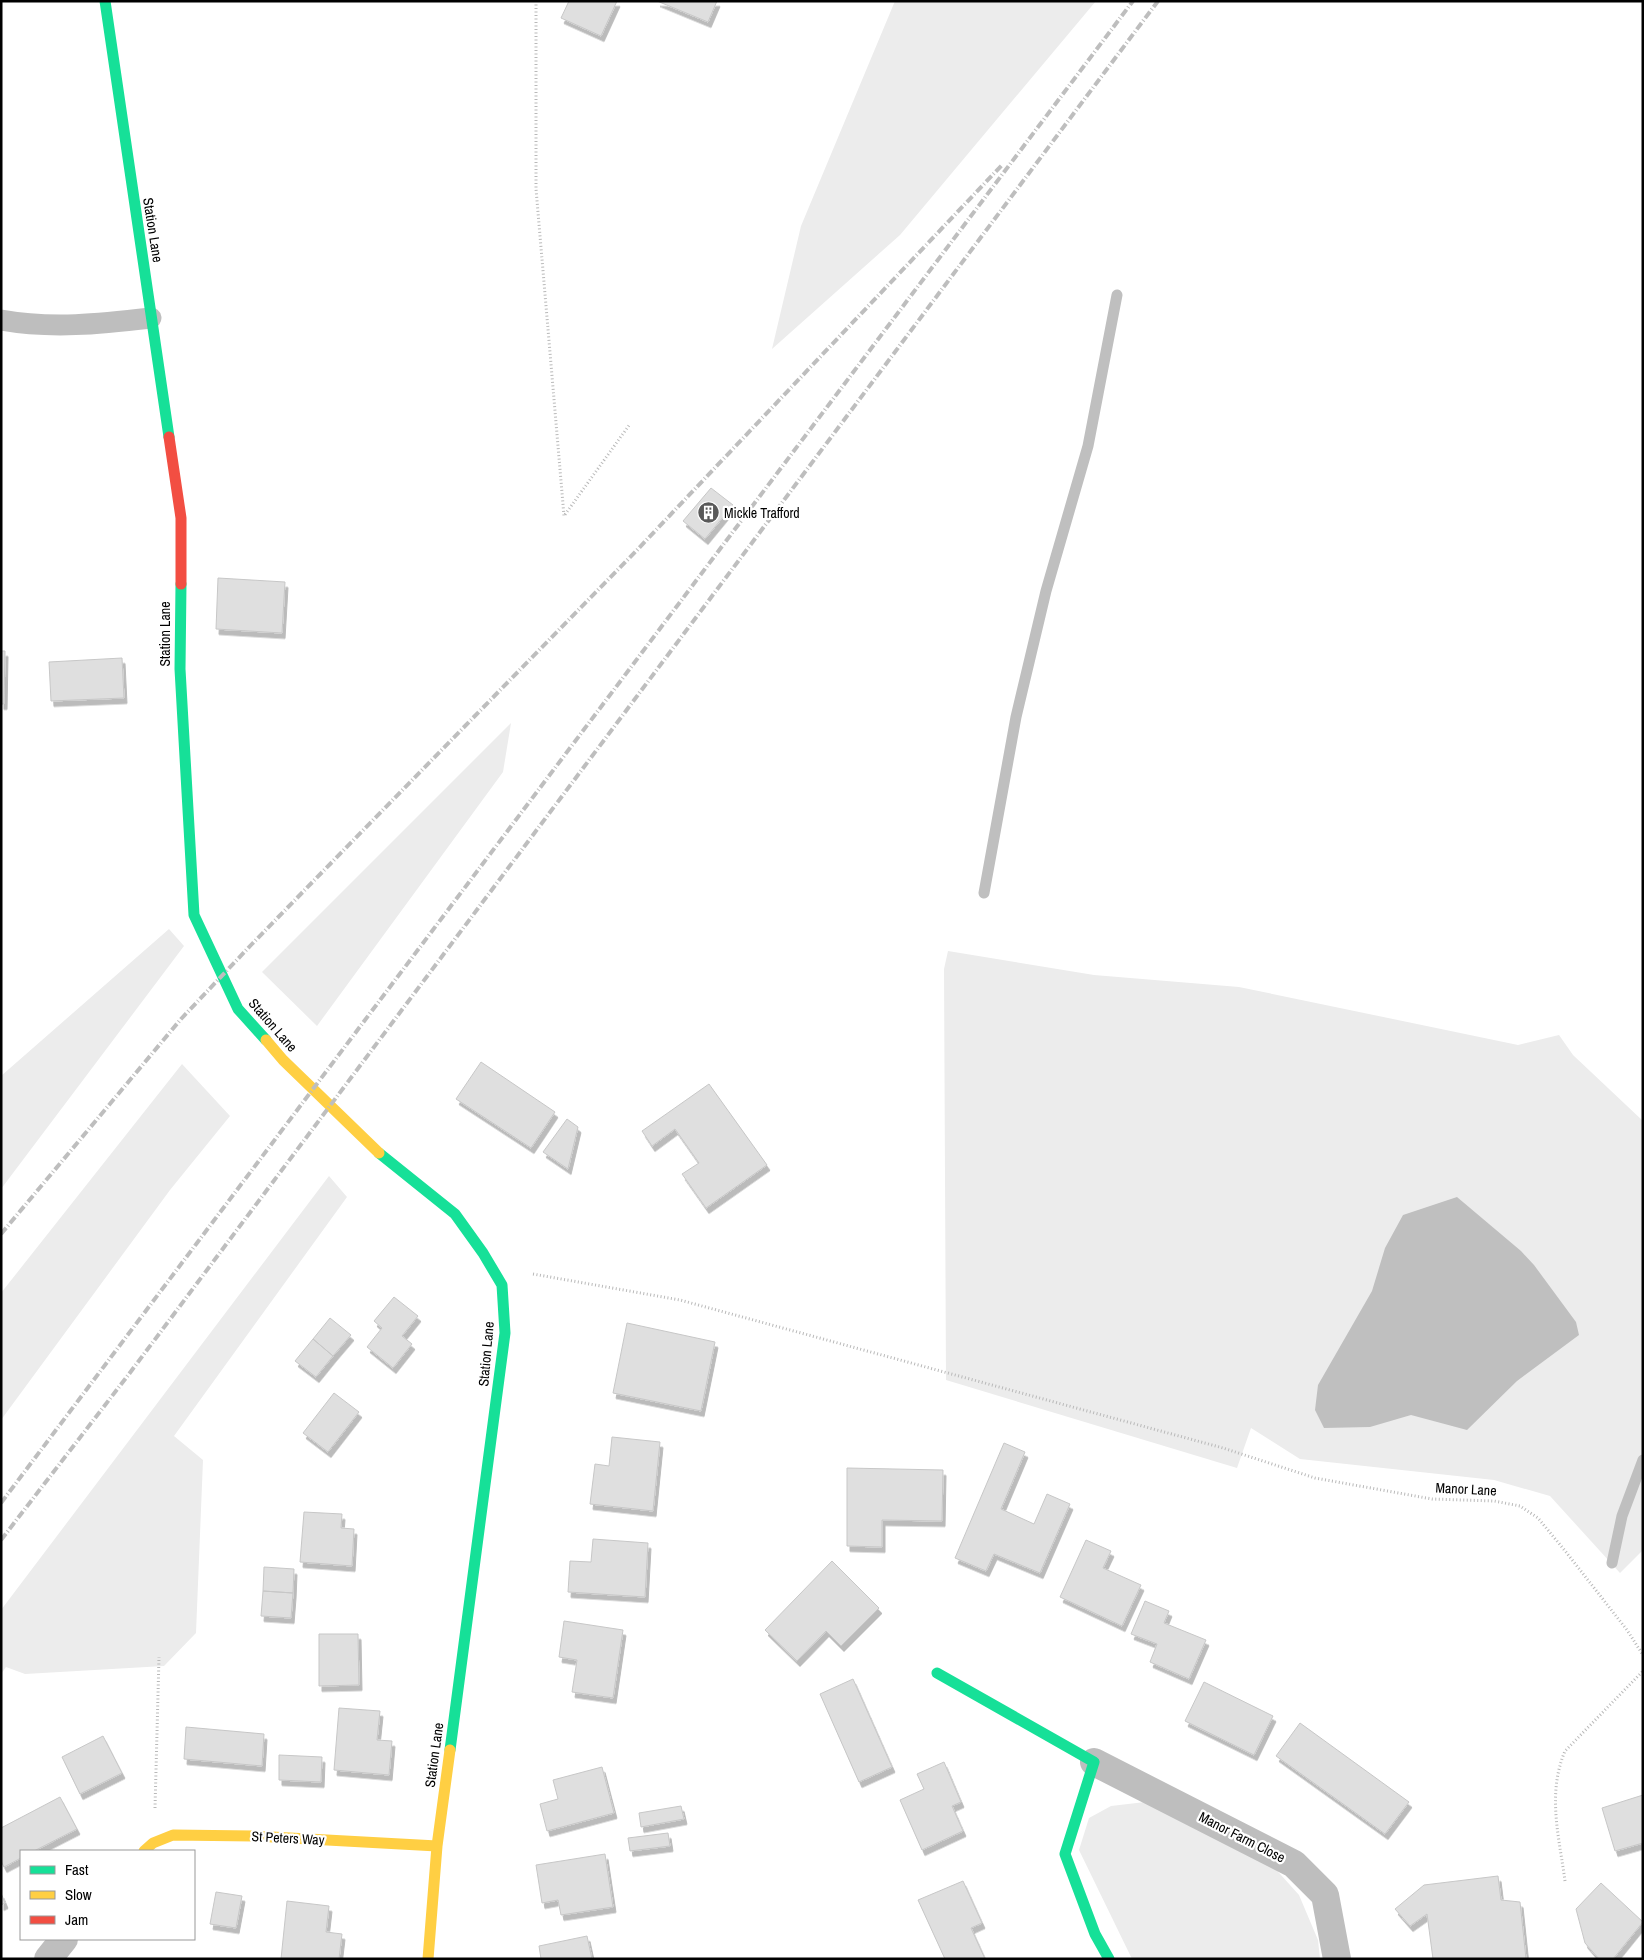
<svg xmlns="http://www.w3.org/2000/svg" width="1644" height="1960" viewBox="0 0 1644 1960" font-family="'Archivo Narrow',sans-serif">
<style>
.green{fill:#ececec}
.water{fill:#bfbfbf}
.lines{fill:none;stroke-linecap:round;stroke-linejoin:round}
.stream{stroke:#bfbfbf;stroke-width:11}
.building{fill:#dfdfdf;stroke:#c7c7c7;filter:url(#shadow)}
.path{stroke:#b9b9b9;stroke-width:3;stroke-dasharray:1 2.5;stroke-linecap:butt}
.lane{stroke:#bebebe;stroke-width:21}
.street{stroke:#bebebe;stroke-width:28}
.fast{stroke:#16e098;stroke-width:11}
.slow{stroke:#ffcf43;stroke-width:11}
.jam{stroke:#f24e42;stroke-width:11}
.rail{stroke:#bebebe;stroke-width:4;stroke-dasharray:8 2.5 1 2.5;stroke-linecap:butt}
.labels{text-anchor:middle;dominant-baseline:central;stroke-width:4.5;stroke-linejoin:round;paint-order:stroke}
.street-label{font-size:14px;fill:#000;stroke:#fff}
.poi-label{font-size:14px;fill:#000;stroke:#fff;text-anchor:start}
</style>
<defs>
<filter id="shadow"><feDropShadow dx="3" dy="5.5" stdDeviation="0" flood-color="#0004"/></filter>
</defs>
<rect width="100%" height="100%" fill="#fff"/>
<path class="green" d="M 895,1 L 1096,1 L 900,235 L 772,349 L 801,226 Z
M 511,723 L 503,772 L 317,1026 L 262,972 Z
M 169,929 L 184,946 L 1,1189 L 1,1076 Z
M 948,951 L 1094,975 L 1239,987 L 1518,1045 L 1559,1035 L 1573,1055 L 1643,1121 L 1643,1550 L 1620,1573 L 1550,1496 L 1494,1480 L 1300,1459 L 1251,1428 L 1237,1468 L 946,1380 L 944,969 Z
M 182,1064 L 230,1116 L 170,1190 L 1,1420 L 1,1293 Z
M 329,1176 L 347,1197 L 174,1436 L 203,1460 L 196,1633 L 164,1666 L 25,1674 L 6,1667 L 1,1674 L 1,1610 Z
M 1145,1802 L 1272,1865 L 1299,1895 L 1318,1940 L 1320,1959 L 1132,1959 L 1079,1850 L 1089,1818 L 1111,1806 Z"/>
<path class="water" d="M 1457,1197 L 1521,1251 L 1534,1265 L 1576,1322 L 1579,1335 L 1517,1381 L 1467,1430 L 1411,1415 L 1370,1427 L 1324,1428 L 1315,1410 L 1318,1385 L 1372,1291 L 1385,1248 L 1403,1215 Z"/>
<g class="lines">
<path class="stream" d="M 984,893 L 1016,717 L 1046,591 L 1088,446 L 1117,295
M 1612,1563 L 1622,1516 L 1643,1460"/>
</g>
<path class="building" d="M 569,1 L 617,1 L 601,36 L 561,18 Z
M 657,1 L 717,1 L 708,22 Z
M 711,488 L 733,505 L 705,539 L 683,521 Z
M 218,578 L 285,582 L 282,633 L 216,629 Z
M 1,651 L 5,651 L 4,704 L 1,704 Z
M 122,658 L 124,698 L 51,701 L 49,662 Z
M 481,1062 L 555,1112 L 531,1148 L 456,1099 Z
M 709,1084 L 767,1165 L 706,1208 L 682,1174 L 699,1163 L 675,1129 L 652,1146 L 642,1131 Z
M 567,1119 L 578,1127 L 568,1169 L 543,1152 Z
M 394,1297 L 418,1316 L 402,1336 L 412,1344 L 393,1368 L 367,1347 L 382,1328 L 374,1321 Z
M 330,1318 L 351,1335 L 333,1356 L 313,1339 Z
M 627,1323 L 715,1342 L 701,1411 L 613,1393 Z
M 313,1339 L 333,1356 L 316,1377 L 295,1361 Z
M 334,1393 L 359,1412 L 328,1452 L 303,1433 Z
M 612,1437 L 660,1442 L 653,1511 L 590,1504 L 595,1464 L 609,1466 Z
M 1004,1443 L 1025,1452 L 1001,1509 L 1034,1524 L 1047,1494 L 1070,1504 L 1040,1573 L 994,1554 L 986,1571 L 955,1558 Z
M 847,1468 L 943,1470 L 942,1521 L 882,1520 L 882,1547 L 847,1546 Z
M 304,1512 L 342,1514 L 341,1528 L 354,1529 L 352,1566 L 300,1562 Z
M 593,1539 L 648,1543 L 645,1597 L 568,1592 L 570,1561 L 591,1562 Z
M 1086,1540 L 1111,1551 L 1103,1568 L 1141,1585 L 1122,1626 L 1060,1597 Z
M 832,1561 L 879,1608 L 841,1646 L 826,1631 L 797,1661 L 765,1630 Z
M 264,1567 L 294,1569 L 293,1593 L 263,1591 Z
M 263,1591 L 293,1593 L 291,1618 L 261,1616 Z
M 1145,1601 L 1169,1611 L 1164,1623 L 1206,1640 L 1189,1679 L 1150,1662 L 1157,1644 L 1131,1634 Z
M 564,1621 L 623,1630 L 613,1698 L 572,1692 L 577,1660 L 559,1657 Z
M 319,1634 L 358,1634 L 359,1685 L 319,1686 Z
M 853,1679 L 892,1767 L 859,1782 L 820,1694 Z
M 1204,1682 L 1273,1716 L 1254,1755 L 1185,1721 Z
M 339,1708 L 380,1711 L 377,1740 L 392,1741 L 389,1775 L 334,1770 Z
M 1300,1723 L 1409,1802 L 1385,1834 L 1276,1756 Z
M 186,1727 L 264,1734 L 262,1766 L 184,1759 Z
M 103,1736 L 122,1773 L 80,1794 L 62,1757 Z
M 279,1755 L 322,1757 L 321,1782 L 279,1780 Z
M 944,1762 L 961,1802 L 952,1806 L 963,1831 L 922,1850 L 900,1800 L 924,1789 L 917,1774 Z
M 602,1767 L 614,1813 L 547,1831 L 540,1804 L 558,1799 L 553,1780 Z
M 1643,1795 L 1643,1843 L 1615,1851 L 1602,1808 Z
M 60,1797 L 77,1829 L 34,1851 L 21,1851 L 21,1858 L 4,1867 L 1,1861 L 1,1828 Z
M 681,1806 L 684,1819 L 641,1827 L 639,1813 Z
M 668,1833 L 670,1846 L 630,1851 L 628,1838 Z
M 605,1854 L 613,1907 L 561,1915 L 558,1900 L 542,1903 L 536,1865 Z
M 1498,1876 L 1501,1900 L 1520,1902 L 1526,1959 L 1433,1959 L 1427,1914 L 1410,1926 L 1395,1909 L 1424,1885 Z
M 963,1881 L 982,1923 L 971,1928 L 985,1959 L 945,1959 L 918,1900 Z
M 1601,1883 L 1643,1922 L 1613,1959 L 1599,1959 L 1585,1943 L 1576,1909 Z
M 216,1892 L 242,1896 L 236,1928 L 210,1924 Z
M 1,1893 L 5,1903 L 1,1905 Z
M 287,1901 L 329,1906 L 326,1932 L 342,1934 L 339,1959 L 281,1959 Z
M 587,1936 L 592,1959 L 541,1959 L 539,1946 Z"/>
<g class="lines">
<path class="path" d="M 536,1 L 536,189 L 564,516 L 630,424
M 533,1274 L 680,1300 L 1223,1448 L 1315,1478 L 1432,1499 L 1494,1501 L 1520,1506 L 1538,1518 L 1566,1552 L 1627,1630 L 1643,1655
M 155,1808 L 159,1657
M 1565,1881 C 1559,1836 1547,1794 1565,1751 L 1643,1671"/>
<path class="lane" d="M 1,320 C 51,329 100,324 151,318"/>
<path class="street" d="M 1094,1762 L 1294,1864 L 1325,1895 L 1337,1959
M 48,1959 L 64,1939"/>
<path class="fast" d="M 105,1 L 169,437
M 181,584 L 180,669 L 194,915 L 238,1009 L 266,1040
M 379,1153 L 455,1214 L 483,1253 L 502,1285 L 505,1333 L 450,1750
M 937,1673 L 1094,1762 L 1065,1854 L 1095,1934 L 1109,1959"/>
<path class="slow" d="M 266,1040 L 283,1060 L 379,1153
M 144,1851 L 153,1843 L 173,1835 L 253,1836 L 437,1846
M 428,1959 L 437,1846 L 450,1750"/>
<path class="jam" d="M 169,437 L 181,518 L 181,584"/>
<path class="rail" d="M 1,1234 L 181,1019 L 251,945 L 638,549 L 1002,165
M 1,1503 L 1133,1
M 1,1540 L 129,1374 L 1158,1"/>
</g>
<defs>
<symbol id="building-disc" viewBox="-11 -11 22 22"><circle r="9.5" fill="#595959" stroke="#fff"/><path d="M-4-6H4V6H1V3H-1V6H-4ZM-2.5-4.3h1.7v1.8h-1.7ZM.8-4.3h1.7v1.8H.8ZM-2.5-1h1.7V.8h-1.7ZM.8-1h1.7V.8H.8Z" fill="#fff"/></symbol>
</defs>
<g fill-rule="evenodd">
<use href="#building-disc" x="696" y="500" width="25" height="25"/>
</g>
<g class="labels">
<g class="street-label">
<text transform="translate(153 230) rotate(81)">Station Lane</text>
<text transform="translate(165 634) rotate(-90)">Station Lane</text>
<text transform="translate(273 1025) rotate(49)">Station Lane</text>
<text transform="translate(486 1354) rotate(-85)">Station Lane</text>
<text transform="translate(1466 1489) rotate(3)">Manor Lane</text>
<text transform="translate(434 1755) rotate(-82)">Station Lane</text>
<text transform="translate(1242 1837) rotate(27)">Manor Farm Close</text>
<text transform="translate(288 1838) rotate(3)">St Peters Way</text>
</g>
<g class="poi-label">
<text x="724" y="513">Mickle Trafford</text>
</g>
</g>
<rect width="1644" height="1960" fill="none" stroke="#000000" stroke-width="5"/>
<rect x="20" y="1850" width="175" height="90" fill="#ffffff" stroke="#999999"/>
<rect x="30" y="1866" width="25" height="8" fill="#16e098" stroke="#999999"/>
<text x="65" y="1875" font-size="15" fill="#000000">Fast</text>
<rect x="30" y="1891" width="25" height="8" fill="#ffcf43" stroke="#999999"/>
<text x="65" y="1900" font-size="15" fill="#000000">Slow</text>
<rect x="30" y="1916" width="25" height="8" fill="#f24e42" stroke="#999999"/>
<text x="65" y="1925" font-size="15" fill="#000000">Jam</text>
</svg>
